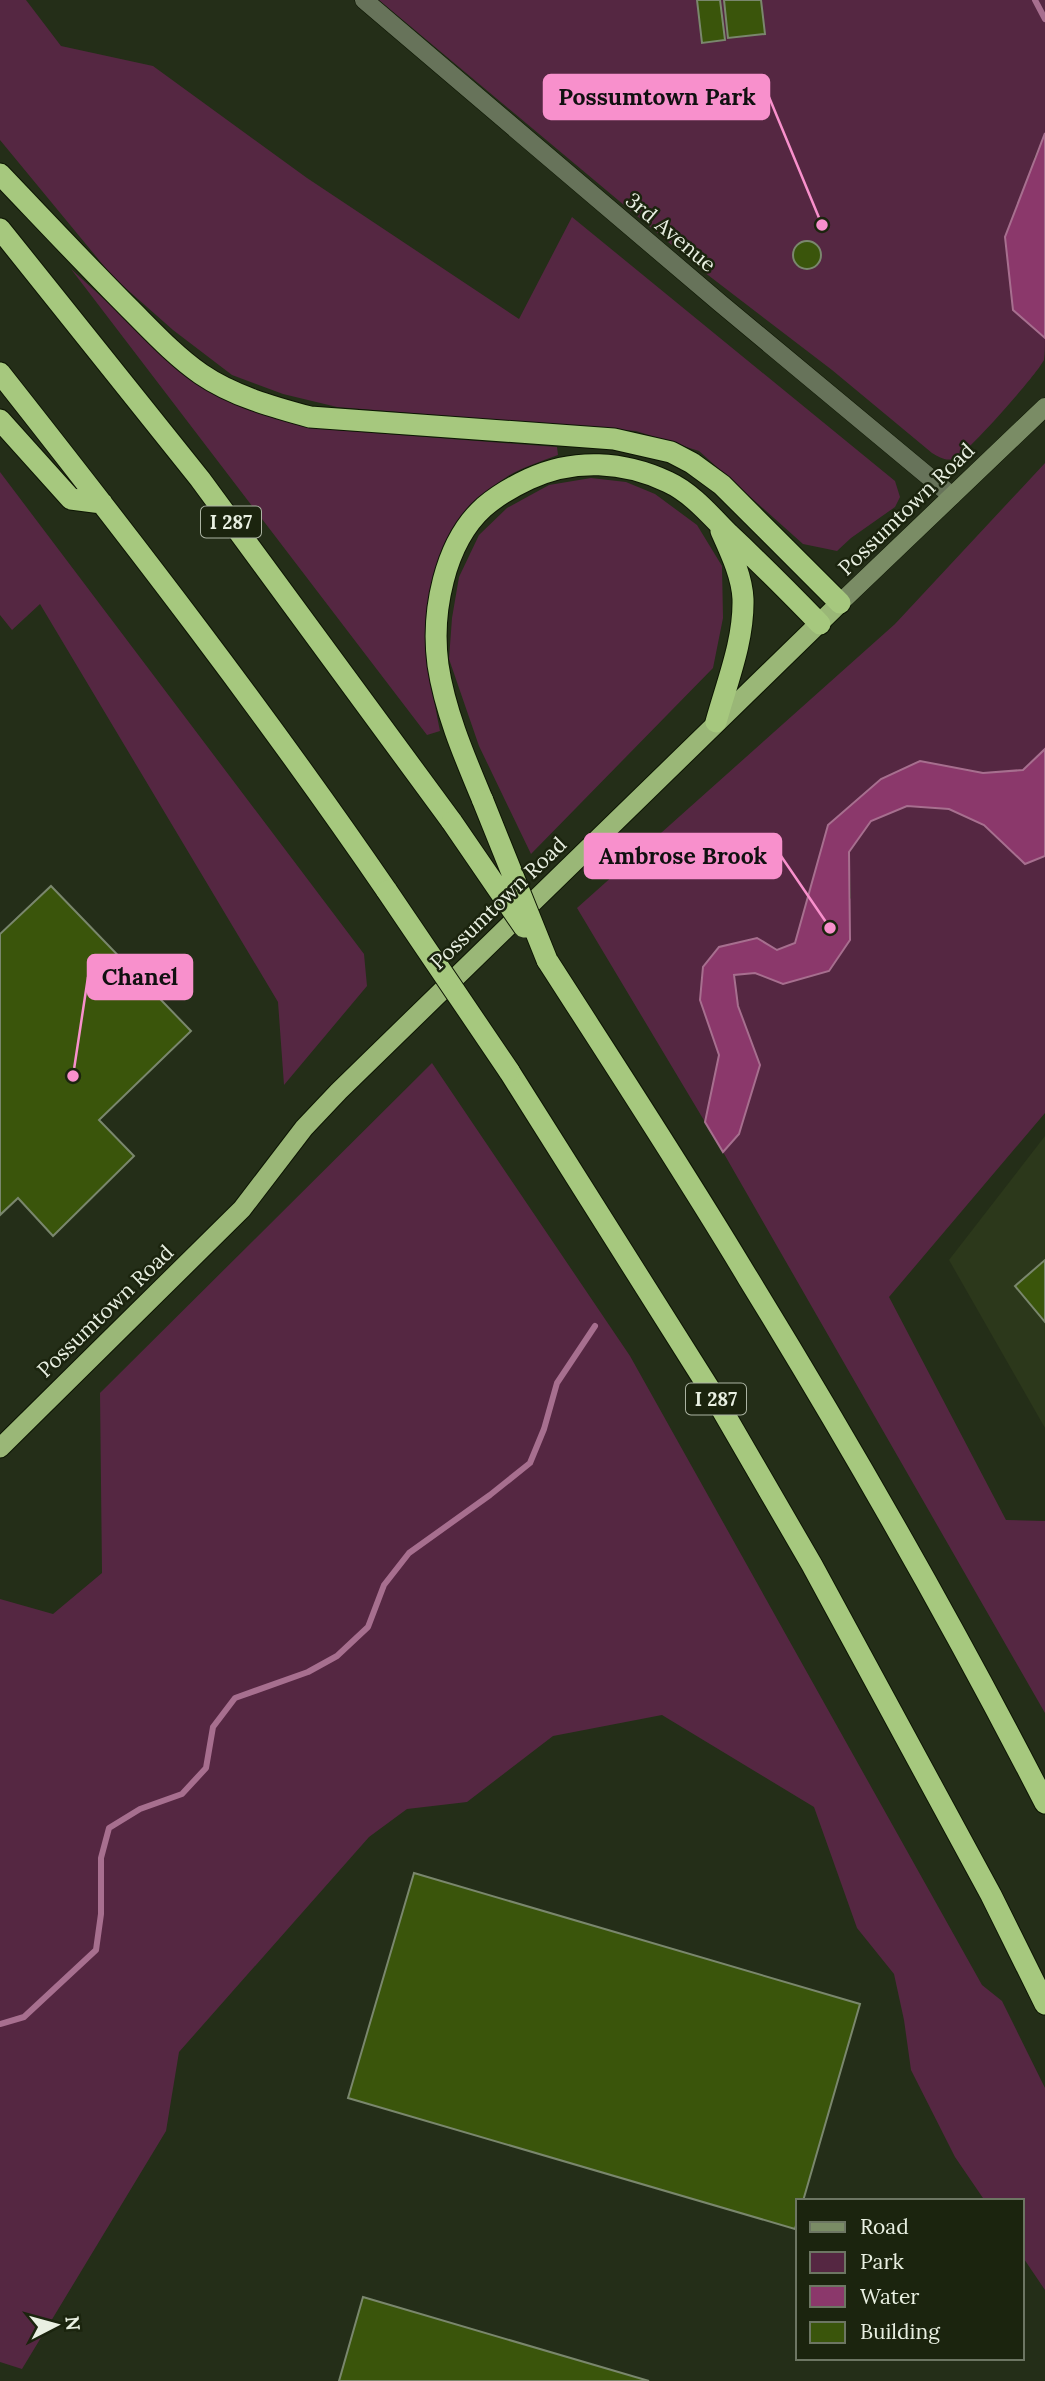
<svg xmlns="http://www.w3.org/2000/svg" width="1045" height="2381" viewBox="0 0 1045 2381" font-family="Lora,serif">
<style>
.built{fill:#2c381b}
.green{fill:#552742}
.water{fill:#8b386b;stroke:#a76f8f;stroke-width:2}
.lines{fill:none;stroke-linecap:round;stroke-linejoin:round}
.stream{stroke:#a76f8f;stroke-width:6}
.building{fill:#3a550b;stroke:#7a876d;stroke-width:2}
.minor-casing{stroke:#0d1603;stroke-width:19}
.secondary-casing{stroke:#0d1603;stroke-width:19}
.trunk-casing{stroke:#0d1603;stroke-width:21}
.motorway-casing{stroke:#0d1603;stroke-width:23}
.minor{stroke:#67735a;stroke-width:18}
.secondary{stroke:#7a8c65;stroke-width:18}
.trunk{stroke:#9ab777;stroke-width:19}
.motorway{stroke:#a6c87e;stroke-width:21}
.motorway-bridge-casing{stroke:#0d1603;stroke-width:23;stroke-linecap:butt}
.motorway-bridge{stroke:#a6c87e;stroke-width:21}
.labels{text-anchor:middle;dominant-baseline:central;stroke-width:5;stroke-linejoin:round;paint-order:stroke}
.shield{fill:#1b240e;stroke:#abb3a2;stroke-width:2}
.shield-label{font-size:19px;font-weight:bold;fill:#e9f0e2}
.street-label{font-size:21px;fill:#e9f0e2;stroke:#1b240e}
.leader{fill:none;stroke:#f890cc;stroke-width:2.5}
.callout-dot{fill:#f890cc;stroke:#1b240e;stroke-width:2.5}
.callout{fill:#f890cc;stroke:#f890cc;stroke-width:2.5}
.callout-label{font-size:23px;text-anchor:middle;font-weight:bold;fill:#111}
</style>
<rect width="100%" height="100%" fill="#242e18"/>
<path class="built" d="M 1045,1136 L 1045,1428 L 949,1260 Z"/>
<path class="green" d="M 0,0 L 26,0 L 61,46 L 153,66 L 307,178 L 519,319 L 572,217 L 895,481 L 900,497 L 895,507 L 851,538 L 837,551 L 803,544 L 699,451 L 636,431 L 337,407 L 283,394 L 232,375 L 173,330 L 113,277 L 0,140 Z
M 379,0 L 1045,0 L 1045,133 L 1034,158 L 1013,309 L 1045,338 C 1045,344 1045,354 1044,360 C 1037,374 966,456 953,459 C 945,461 939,457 932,453 L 832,370 L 704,272 Z
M 71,269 L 138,330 L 305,425 L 336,430 L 557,447 L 558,455 C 542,461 523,467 508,476 C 413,537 420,634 440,731 L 427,735 Z
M 1045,463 L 1045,749 L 1023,770 L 983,773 L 920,761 L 829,825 L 795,943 L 777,950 L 757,939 L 700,1000 L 719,1055 L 705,1122 L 577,908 L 895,624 Z
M 0,472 L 364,954 L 367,986 L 284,1085 L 278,1002 L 40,604 L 12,630 L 0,615 Z
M 591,478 L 626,482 L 655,494 L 697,525 L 722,566 L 723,618 L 713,668 L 531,854 L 479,746 L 449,659 L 452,618 L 459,577 L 479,535 L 507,508 L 549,485 Z
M 907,806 L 949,809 L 984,825 L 1025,864 L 1045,856 L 1045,1113 L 889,1297 L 1006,1520 L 1045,1521 L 1045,1713 L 723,1152 L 739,1134 L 760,1065 L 738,1006 L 734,975 L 755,973 L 783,984 L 851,898 L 849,852 L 871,821 Z
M 432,1063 L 630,1356 L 982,1985 L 1002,2001 L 1045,2088 L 1045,2290 L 1022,2256 L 1022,2201 L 985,2201 L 955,2157 L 911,2070 L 904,2020 L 894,1974 L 857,1928 L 814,1807 L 662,1715 L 553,1736 L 467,1802 L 407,1809 L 369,1837 L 179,2052 L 166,2131 L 22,2369 L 0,2362 L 0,1599 L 53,1614 L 102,1573 L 100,1393 Z"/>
<path class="water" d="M 1045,133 L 1045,338 L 1013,310 L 1005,237 Z
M 1045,749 L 1045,856 L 1025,864 L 984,825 L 949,809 L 907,806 L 871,821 L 849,852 L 850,940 L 829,971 L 783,984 L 755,973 L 734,975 L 738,1006 L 760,1065 L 739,1134 L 723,1152 L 705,1122 L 719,1055 L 700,1000 L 703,967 L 719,947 L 757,938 L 777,950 L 795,943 L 828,825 L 881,779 L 920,761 L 983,773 L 1023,770 Z"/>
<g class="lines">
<path class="stream" d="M 1035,0 L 1045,19
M 0,2024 L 24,2017 L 96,1950 L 101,1914 L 101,1858 L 109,1828 L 140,1809 L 182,1794 L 206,1768 L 213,1727 L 235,1698 L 308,1672 L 337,1656 L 368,1627 L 384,1585 L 409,1553 L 490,1495 L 530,1463 L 544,1429 L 557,1383 L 595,1326"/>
</g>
<path class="building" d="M 697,0 L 720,0 L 725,40 L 702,43 Z
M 724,0 L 761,0 L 765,34 L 728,38 Z
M793 255a14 14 0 1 1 28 0a14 14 0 1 1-28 0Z
M 51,886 L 191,1031 L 99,1120 L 134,1156 L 53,1236 L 18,1198 L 0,1215 L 0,934 Z
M 1045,1260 L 1045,1322 L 1015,1286 Z
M 414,1873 L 860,2004 L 803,2201 L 798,2201 L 798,2218 L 795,2229 L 348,2098 Z
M 363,2297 L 649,2381 L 339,2381 Z"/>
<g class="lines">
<defs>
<path id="minor" d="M 364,0 L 720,303 L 952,496"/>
<path id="secondary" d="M 840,603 L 1045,407"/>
<path id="trunk" d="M 0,1448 L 242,1209 L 304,1128 L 339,1091 L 840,603"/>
<path id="motorway" d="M 0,174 C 43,219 86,265 130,309 C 152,331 175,356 201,374 C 233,396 273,407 310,417 L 614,439 L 671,452 L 692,463 L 722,485 L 840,603
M 0,229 L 200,479 L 452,822
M 0,373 C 134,543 265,713 387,891
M 0,420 L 71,499 L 102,503
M 716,722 C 727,682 744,641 743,599 C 742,576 730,551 721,531
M 483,801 C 465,758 445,712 438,665 C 431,613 444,543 484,507 C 498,495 514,486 529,479 C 574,458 624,461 668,482 C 692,493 711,516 729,534 C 760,563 790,593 820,624
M 547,960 C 615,1066 684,1171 748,1278 C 853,1449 953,1624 1045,1803
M 509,1071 L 714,1396 L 812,1565 L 991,1895 L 1045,2004"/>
</defs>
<use href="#minor" class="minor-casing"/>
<use href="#secondary" class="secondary-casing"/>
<use href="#trunk" class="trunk-casing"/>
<use href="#motorway" class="motorway-casing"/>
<use href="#minor" class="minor"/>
<use href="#secondary" class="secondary"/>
<use href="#trunk" class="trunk"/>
<use href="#motorway" class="motorway"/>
<defs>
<path id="motorway-bridge" d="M 483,801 L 547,960
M 452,822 L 524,927
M 387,891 L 509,1071"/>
</defs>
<use href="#motorway-bridge" class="motorway-bridge-casing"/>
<use href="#motorway-bridge" class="motorway-bridge"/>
</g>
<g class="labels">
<g class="shield">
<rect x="201" y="506.5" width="60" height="31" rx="5"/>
<rect x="686" y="1383.5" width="60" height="31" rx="5"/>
</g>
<g class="shield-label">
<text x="231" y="522">I 287</text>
<text x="716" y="1399">I 287</text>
</g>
<g class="street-label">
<text transform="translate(671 232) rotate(40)">3rd Avenue</text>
<text transform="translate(906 509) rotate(-44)">Possumtown Road</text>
<text transform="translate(498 903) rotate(-44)">Possumtown Road</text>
<text transform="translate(105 1311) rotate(-44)">Possumtown Road</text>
</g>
</g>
<path class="leader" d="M822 225L769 97M830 928L781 856M73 1076L88 977"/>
<g class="callout-dot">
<circle cx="822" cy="225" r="7"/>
<circle cx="830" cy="928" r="7"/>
<circle cx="73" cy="1076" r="7"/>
</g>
<g class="callout">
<rect x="544" y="75" width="225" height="44" rx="7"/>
<rect x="585" y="834" width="196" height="44" rx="7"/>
<rect x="88" y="955" width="104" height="44" rx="7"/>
</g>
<g class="callout-label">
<text x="657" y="105">Possumtown Park</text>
<text x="683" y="864">Ambrose Brook</text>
<text x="140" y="985">Chanel</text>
</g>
<rect x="796" y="2199" width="228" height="161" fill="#1b240e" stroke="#6d7663" stroke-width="2"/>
<rect x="810" y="2222" width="35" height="10" fill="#7a8c65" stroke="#6d7663" stroke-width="2"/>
<text x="860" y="2234" font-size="21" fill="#e9f0e2">Road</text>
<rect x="810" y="2252" width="35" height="21" fill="#552742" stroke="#6d7663" stroke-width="2"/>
<text x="860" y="2269" font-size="21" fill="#e9f0e2">Park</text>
<rect x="810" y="2286" width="35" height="21" fill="#8b386b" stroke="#6d7663" stroke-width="2"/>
<text x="860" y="2304" font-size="21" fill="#e9f0e2">Water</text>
<rect x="810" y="2322" width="35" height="21" fill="#3a550b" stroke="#6d7663" stroke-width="2"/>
<text x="860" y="2339" font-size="21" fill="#e9f0e2">Building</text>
<g transform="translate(56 2325) rotate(84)" stroke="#1b240e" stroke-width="5" paint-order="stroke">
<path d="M0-5L12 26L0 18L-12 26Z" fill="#e9f0e2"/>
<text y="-10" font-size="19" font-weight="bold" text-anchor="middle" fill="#e9f0e2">N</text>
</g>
</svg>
